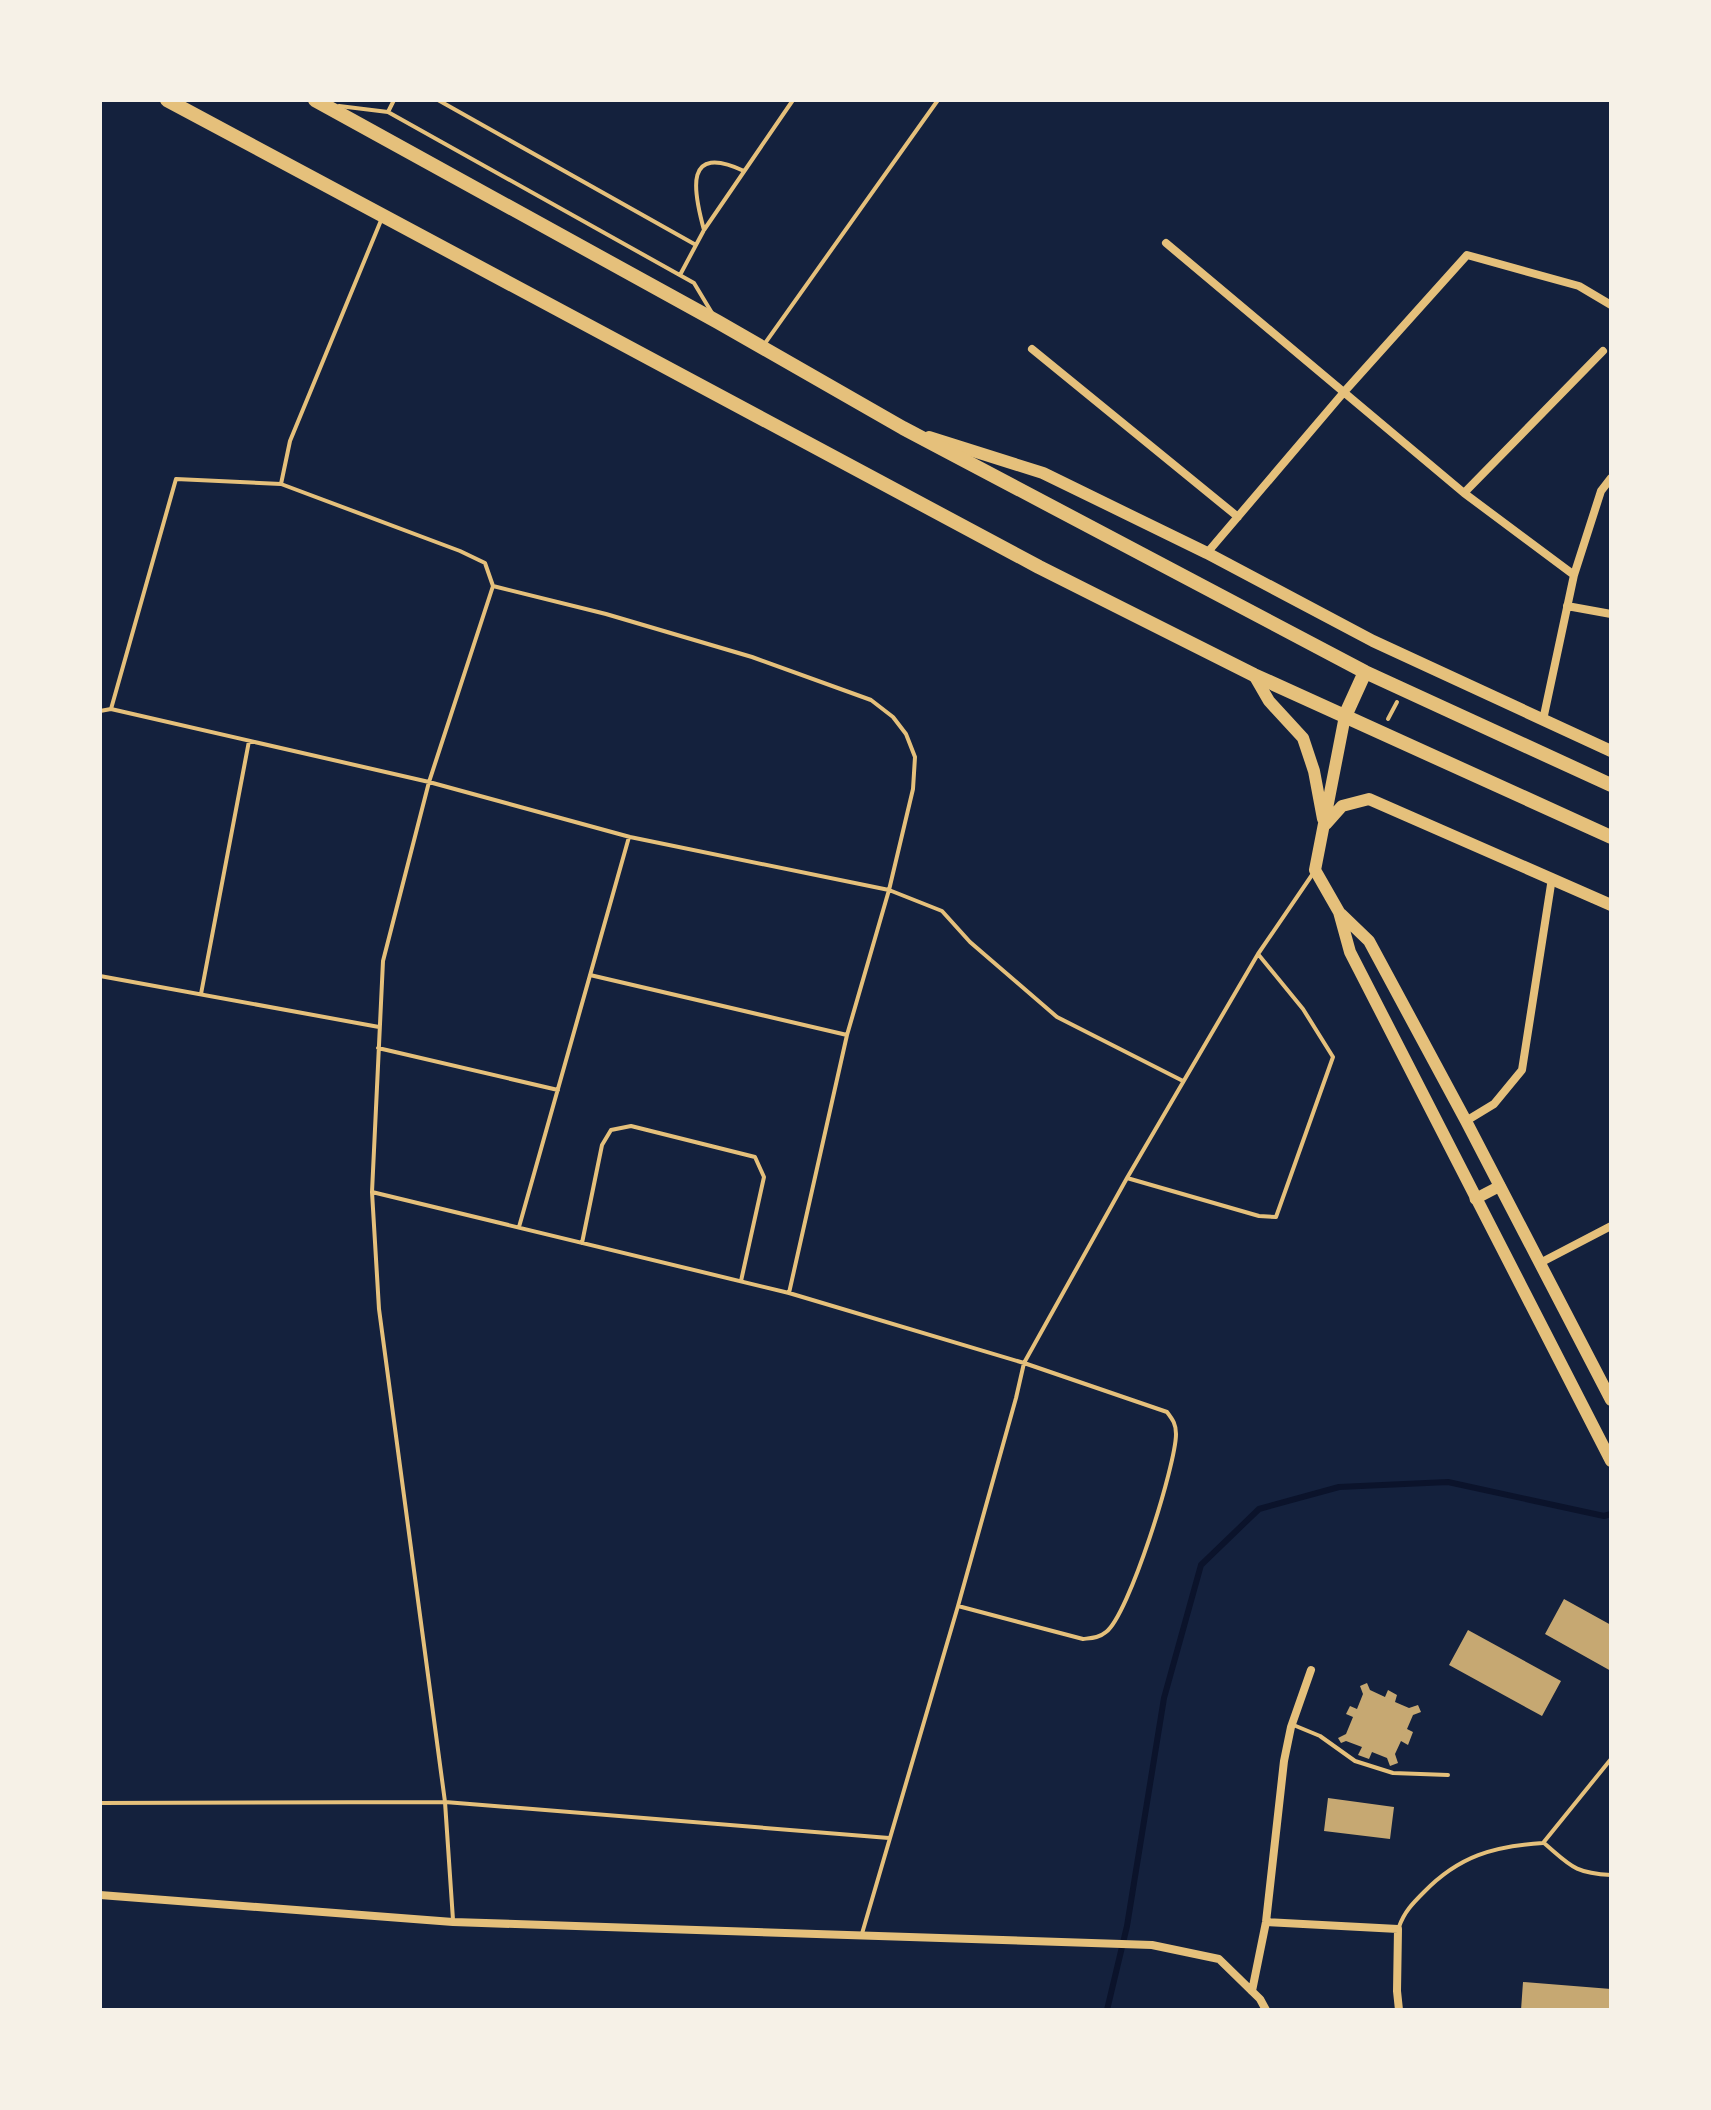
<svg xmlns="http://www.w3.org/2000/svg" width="1711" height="2110" viewBox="0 0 1711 2110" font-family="'Roboto Condensed',sans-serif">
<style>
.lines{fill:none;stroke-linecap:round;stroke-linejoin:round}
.stream{stroke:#0b132b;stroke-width:6}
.building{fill:#c6a872}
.path{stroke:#e5c07b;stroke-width:4}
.service{stroke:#e5c07b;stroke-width:4}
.minor{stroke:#e5c07b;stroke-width:8}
.tertiary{stroke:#e5c07b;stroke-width:11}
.secondary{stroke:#e5c07b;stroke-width:12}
.trunk{stroke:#e5c07b;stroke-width:14}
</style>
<rect width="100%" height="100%" fill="#14213d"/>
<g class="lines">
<path class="stream" d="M 1107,2010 L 1127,1926 L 1164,1698 L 1201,1565 L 1259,1509 L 1339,1487 L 1448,1482 L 1604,1516 L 1611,1514"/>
</g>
<path class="building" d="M 1564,1599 L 1611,1625 L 1611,1671 L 1545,1634 Z
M 1468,1630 L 1561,1681 L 1542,1716 L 1449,1665 Z
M 1367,1683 L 1370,1690 L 1385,1697 L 1388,1690 L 1397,1695 L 1395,1702 L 1409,1708 L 1418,1705 L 1421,1712 L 1413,1715 L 1407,1729 L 1413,1732 L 1408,1745 L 1401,1741 L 1395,1754 L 1398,1763 L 1390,1766 L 1387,1758 L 1372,1752 L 1369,1759 L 1358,1755 L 1362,1747 L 1346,1741 L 1341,1743 L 1338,1738 L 1346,1734 L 1353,1717 L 1346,1714 L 1350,1706 L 1357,1709 L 1363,1694 L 1360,1686 Z
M 1328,1798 L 1394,1807 L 1390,1839 L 1324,1831 Z
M 1523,1982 L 1611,1989 L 1611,2010 L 1521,2010 Z"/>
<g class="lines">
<path class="path" d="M 1388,719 L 1397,702"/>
<path class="service" d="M 438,100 L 696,245
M 339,106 L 388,112 L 694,283 L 712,313
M 388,112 L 394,100
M 704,230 C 693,190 684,143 744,171
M 680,275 L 704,230 L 793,100
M 763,346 L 938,100
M 281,484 L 290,441 L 382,218
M 493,586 L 606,614 L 752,657 L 871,700 L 893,717 L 906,734 L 915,757 L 913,789 L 889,890 L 847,1035 L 789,1293
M 111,709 L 176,479 L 281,484 L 460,551 L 485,563 L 493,586 L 429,782 L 383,961 L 372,1192 L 379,1309 L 445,1802 L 453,1920
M 100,711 L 111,709 L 429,782 L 630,837 L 889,890 L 942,911 L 970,942 L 1057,1017 L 1183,1081
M 590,975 L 847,1035
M 100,976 L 379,1027
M 201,994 L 249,741
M 378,1048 L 558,1090
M 1127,1178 L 1259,1216 L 1276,1217 L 1333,1057 L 1303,1009 L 1258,954
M 372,1192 L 789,1293 L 1024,1363 L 1167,1412 C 1173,1420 1176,1424 1176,1434 C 1176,1464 1129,1615 1106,1632 C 1099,1638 1091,1638 1083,1639 L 958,1606
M 519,1227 L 629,837
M 582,1243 L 602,1145 L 611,1130 L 631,1126 L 755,1157 L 764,1177 L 741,1281
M 1291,1724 L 1320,1736 L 1355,1761 L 1393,1773 L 1448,1775
M 100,1803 L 445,1802 L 889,1838
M 1544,1843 C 1571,1866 1574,1873 1611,1875
M 1399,1927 C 1404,1912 1413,1903 1424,1892 C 1459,1856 1494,1846 1543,1843 L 1611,1759
M 861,1937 L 958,1606 L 1016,1398 L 1024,1363 L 1127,1178 L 1258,954 L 1314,872"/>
<path class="minor" d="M 1166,243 L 1464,493 L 1574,575
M 1032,349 L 1238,517
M 1464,493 L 1603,351
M 1207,553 L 1344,392 L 1467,255 L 1579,286 L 1611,305
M 1567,606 L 1611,614
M 1543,720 L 1574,575 L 1601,491 L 1611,478
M 1466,1121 L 1494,1104 L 1522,1070 L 1552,878
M 1540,1263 L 1611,1226
M 100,1895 L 453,1922 L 1152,1945 L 1219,1959 L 1260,1999 L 1266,2010
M 1266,1922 L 1398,1929 L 1397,1991 L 1399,2010
M 1252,1991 L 1266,1922 L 1284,1761 L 1291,1727 L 1311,1670"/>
<path class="tertiary" d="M 1475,1199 L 1500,1186"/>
<path class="secondary" d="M 929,437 L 1043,473 L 1207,553 L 1373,641 L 1611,751
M 1254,675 L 1269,701 L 1303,738 L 1314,771 L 1323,819
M 1345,716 L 1315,870 L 1339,912 L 1350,952 L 1611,1461
M 1326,824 L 1342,806 L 1369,799 L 1611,905
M 1341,914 L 1369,941 L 1466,1121 L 1611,1400"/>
<path class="trunk" d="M 167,100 L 1039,567 L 1254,675 L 1611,837
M 315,100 L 718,322 L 903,428 L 1365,672 L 1611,785
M 1345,716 L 1365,672"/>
</g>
<rect width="1711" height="2110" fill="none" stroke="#f6f1e7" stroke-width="204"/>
</svg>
